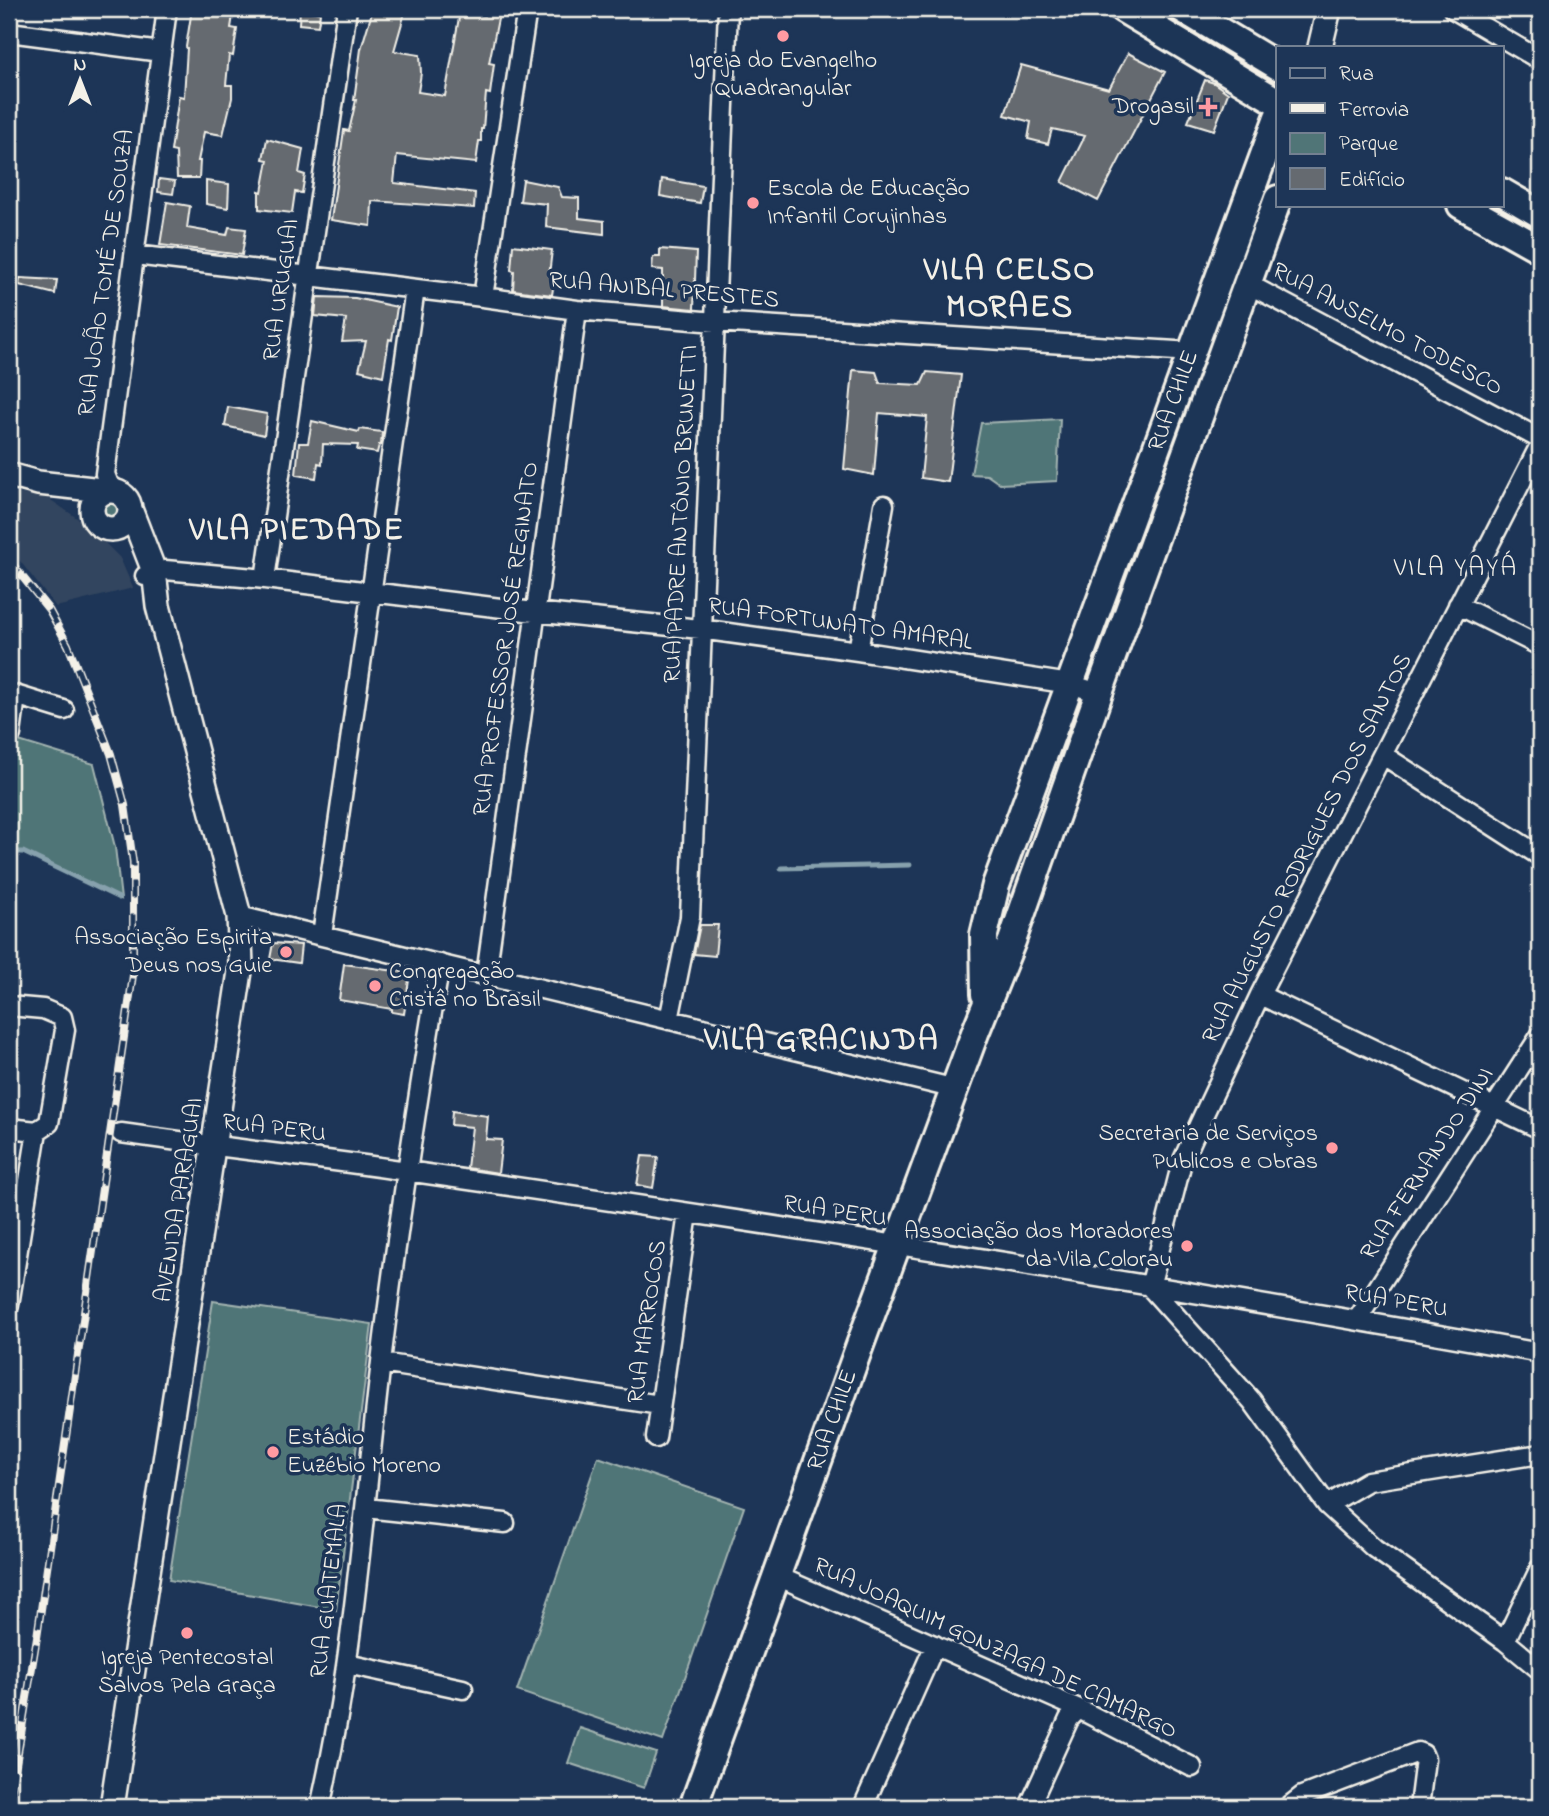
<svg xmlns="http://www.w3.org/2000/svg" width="1549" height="1816" viewBox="0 0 1549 1816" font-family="'Indie Flower',sans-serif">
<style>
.built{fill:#33455e}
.green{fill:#507577;stroke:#a2b3b0;stroke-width:2}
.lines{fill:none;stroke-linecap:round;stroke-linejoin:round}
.stream{stroke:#87a1ad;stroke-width:5}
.building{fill:#656a70;stroke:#f4f1e8;stroke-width:2}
.minor-casing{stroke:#f4f1e8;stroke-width:23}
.tertiary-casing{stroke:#f4f1e8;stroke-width:28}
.secondary-casing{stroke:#f4f1e8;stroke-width:32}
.minor{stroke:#1d3557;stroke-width:18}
.tertiary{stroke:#1d3557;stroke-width:23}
.secondary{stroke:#1d3557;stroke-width:26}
.rail-casing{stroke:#f4f1e8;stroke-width:8}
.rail{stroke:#1d3557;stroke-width:5;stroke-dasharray:16;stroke-linecap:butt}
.poi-dot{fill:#ff9aa2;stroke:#1d3557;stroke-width:2.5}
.labels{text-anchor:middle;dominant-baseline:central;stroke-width:7;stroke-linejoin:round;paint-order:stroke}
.poi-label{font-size:24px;fill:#f4f1e8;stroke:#1d3557;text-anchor:end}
.street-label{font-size:24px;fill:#f4f1e8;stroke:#1d3557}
.neighbourhood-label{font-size:26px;letter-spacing:2px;fill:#f4f1e8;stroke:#1d3557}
.district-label{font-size:32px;font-weight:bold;letter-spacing:2px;fill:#f4f1e8;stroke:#1d3557}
</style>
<rect width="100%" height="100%" fill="#1d3557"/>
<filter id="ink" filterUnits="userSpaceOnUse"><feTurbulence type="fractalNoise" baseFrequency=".0143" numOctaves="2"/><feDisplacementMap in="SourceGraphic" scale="14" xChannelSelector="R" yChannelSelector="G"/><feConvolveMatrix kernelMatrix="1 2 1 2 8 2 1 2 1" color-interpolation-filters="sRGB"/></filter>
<g filter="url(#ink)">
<path class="built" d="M 9,492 L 48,498 L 87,525 L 120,558 L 133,588 L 56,607 L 9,547 Z"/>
<path class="green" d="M 1060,419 L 1057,481 L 1000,484 L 987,475 L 971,474 L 981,423 Z
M98 511a13 13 0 1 1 26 0a13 13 0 1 1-26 0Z
M 9,738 L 94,764 L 115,847 L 121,899 L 23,852 L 9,852 Z
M 213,1301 L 372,1324 L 336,1610 L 169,1580 Z
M 598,1457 L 744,1507 L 663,1741 L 517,1691 Z
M 580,1728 L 656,1753 L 644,1788 L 568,1763 Z"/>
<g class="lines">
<path class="stream" d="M 9,852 L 23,852 L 119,898
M 781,868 L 910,865"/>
</g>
<path class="building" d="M 192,9 L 234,9 L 231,28 L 237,29 L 233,56 L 229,55 L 226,85 L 232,85 L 232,98 L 223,135 L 204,132 L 198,161 L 200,161 L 199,178 L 177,178 L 176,152 L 171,151 L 179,96 L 184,97 L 187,48 L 186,47 Z
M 300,9 L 320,13 L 318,26 L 299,24 Z
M 373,9 L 406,9 L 394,51 L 420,55 L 421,73 L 418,92 L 445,96 L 460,12 L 484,16 L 485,9 L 500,9 L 489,63 L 494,64 L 490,94 L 486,93 L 483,129 L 481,129 L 481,141 L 479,141 L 476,163 L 397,155 L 394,183 L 475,193 L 474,208 L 372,201 L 371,226 L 331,220 L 344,130 L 349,131 L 356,100 L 354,100 L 361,49 Z
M 1128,53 L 1165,72 L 1098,201 L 1062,182 L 1085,136 L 1052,129 L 1048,144 L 1028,139 L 1031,122 L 1005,115 L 1021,65 L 1109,89 Z
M 1205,80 L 1214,83 L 1228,93 L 1214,130 L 1188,122 Z
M 267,139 L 303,149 L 299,173 L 305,175 L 302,193 L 295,192 L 292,213 L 259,209 L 259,191 L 262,192 L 268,160 L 263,159 Z
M 159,179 L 175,181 L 173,194 L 158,192 Z
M 662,179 L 703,186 L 700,203 L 660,196 Z
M 523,180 L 558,187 L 562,197 L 579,198 L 579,218 L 604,221 L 604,234 L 546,227 L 547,204 L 520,201 Z
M 206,181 L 229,184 L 228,208 L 206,204 Z
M 167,202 L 190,206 L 187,228 L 227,235 L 229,227 L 246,229 L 242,255 L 160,245 Z
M 513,245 L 552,250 L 549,275 L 555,276 L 552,295 L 513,290 L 514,271 L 511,270 Z
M 660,249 L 696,252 L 694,309 L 663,306 L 663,270 L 652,269 L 653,257 L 660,257 Z
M 20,278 L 57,280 L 55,294 L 19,285 Z
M 317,297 L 355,298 L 397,307 L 392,340 L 389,339 L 383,376 L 359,370 L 366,341 L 342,342 L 346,319 L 315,316 Z
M 853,370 L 876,372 L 880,383 L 921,385 L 927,372 L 961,375 L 948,482 L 921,478 L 927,417 L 879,413 L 874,475 L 844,469 Z
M 228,407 L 267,414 L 264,435 L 225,426 Z
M 312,421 L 359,432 L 360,429 L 382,432 L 381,445 L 379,445 L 377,453 L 357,450 L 358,445 L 323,444 L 322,464 L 318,463 L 316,478 L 296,475 L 299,443 L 308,443 Z
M 700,925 L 718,925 L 715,956 L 694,954 Z
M 273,943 L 301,945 L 299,963 L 270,959 Z
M 344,964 L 410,973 L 404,1014 L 392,1012 L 392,1009 L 339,1000 Z
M 452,1111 L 488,1116 L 486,1139 L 502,1140 L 498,1173 L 467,1168 L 472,1127 L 451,1125 Z
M 642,1156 L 658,1157 L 653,1188 L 637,1185 Z"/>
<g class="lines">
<defs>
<path id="minor" d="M 1453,9 L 1540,60
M 9,32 L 161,52
M 135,255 L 483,297 L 577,310 L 715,322 L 1192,352
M 1248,284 L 1540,439
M 483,297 L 527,9
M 1540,445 L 1260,995 L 1203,1116 L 1182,1162 L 1150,1287 L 1252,1401 L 1327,1505 L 1374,1548 L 1505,1641 L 1540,1670
M 123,495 L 109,484 L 105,474 L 167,9
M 145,576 L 165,570 L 265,579 L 534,612 L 700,629 L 858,651 L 1070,684 L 1099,693
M 265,579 L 347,9
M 1458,605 L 1540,646
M 858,651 L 884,505
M 9,693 L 64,710
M 11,734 L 16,696
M 1383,755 L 1540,856
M 239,916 L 956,1089
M 322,935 L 415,289
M 486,975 C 516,753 545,531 577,310
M 1260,995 L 1540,1129
M 9,1006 L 43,1009 L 62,1017 L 65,1030 L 49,1123 L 37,1131 L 9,1128
M 669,1020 L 690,917 L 728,9
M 121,1133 C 216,1147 312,1157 407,1171 C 786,1226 1164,1285 1540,1353
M 9,1305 L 37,1131
M 1357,1320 L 1540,1036
M 381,1363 L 660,1405
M 656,1438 L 688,1213
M 1327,1505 L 1368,1481 L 1540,1454
M 366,1508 L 505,1523
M 777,1576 L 1079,1709 L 1192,1767
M 1505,1641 L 1540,1568
M 347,1664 L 463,1689
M 320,1807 C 354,1661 363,1511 381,1362 C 397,1229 418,1096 440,964
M 863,1807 L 935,1645
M 1029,1807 L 1069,1719 L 1079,1709
M 1288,1807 L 1302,1796 L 1418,1752 L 1423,1754 L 1425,1759 L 1419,1807"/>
<path id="tertiary" d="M 1320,47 L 1329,9
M 9,475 L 38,483 L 111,491
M92 510a19 19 0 1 1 38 0a19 19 0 1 1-38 0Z
M 112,1807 L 241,965 L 239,916 L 158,606 L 154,571 L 130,509"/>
<g id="secondary">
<path d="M 1123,9 L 1278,102"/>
<path d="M 1183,9 L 1278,66"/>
<path d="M 1502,192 L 1540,214"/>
<path d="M 1461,205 L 1540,249"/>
<path id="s1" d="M 985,994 L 984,935 L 996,885 L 1278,117"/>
<path id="s2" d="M 693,1807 L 860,1345 L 975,1033 L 1012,941 L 1099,693 L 1278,199"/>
</g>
</defs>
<use href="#minor" class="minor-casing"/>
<use href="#tertiary" class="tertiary-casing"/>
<use href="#secondary" class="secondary-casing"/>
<use href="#minor" class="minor"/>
<use href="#tertiary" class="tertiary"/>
<use href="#secondary" class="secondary"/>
<defs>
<path id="rail" d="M 9,560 L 49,610 L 68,645 L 111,754 L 125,805 L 133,862 L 133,975 L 37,1637 L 9,1807"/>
</defs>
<use href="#rail" class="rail-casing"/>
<use href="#rail" class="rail"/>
</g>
</g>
<g class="poi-dot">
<circle cx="783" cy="36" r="7"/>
<path d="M1204.5 96.5h7v7h7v7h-7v7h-7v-7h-7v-7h7z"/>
<circle cx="753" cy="203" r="7"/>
<circle cx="286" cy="952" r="7"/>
<circle cx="375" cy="986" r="7"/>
<circle cx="1332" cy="1148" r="7"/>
<circle cx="1187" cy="1246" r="7"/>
<circle cx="273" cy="1452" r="7"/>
<circle cx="187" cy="1633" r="7"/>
</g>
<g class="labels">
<g class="poi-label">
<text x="783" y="61" text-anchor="middle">Igreja do Evangelho<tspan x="783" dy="28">Quadrangular</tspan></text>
<text x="1194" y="107">Drogasil</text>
<text x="767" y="189" text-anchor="start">Escola de Educação<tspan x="767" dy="28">Infantil Corujinhas</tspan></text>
<text x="272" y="938">Associação Espirita<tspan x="272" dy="28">Deus nos Guie</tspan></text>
<text x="389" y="972" text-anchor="start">Congregação<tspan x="389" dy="28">Cristâ no Brasil</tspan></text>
<text x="1318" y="1134">Secretaria de Serviços<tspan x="1318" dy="28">Publicos e Obras</tspan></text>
<text x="1173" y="1232">Associação dos Moradores<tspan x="1173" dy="28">da Vila Colorau</tspan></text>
<text x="287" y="1438" text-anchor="start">Estádio<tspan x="287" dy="28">Euzébio Moreno</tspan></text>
<text x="187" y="1658" text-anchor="middle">Igreja Pentecostal<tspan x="187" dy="28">Salvos Pela Graça</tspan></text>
</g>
<g class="street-label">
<text transform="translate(107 273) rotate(-82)">RUA JOÃO TOMÉ DE SOUZA</text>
<text transform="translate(282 290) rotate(-82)">RUA URUGUAI</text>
<text transform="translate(664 291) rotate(5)">RUA ANIBAL PRESTES</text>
<text transform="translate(1387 330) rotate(28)">RUA ANSELMO TODESCO</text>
<text stroke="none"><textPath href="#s1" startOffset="626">RUA CHILE</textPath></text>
<text transform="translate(682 514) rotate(-87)">RUA PADRE ANTÔNIO BRUNETTI</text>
<text transform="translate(840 625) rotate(8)">RUA FORTUNATO AMARAL</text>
<text transform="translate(507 639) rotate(-82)">RUA PROFESSOR JOSÉ REGINATO</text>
<text transform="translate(1308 849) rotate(-63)">RUA AUGUSTO RODRIGUES DOS SANTOS</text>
<text transform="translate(274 1129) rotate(7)">RUA PERU</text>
<text transform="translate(1428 1164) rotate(-57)">RUA FERNANDO DINI</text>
<text transform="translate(180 1200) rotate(-81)">AVENIDA PARAGUAI</text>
<text transform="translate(835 1212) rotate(9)">RUA PERU</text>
<text transform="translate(1396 1302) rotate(10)">RUA PERU</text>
<text transform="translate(648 1322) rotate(-82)">RUA MARROCOS</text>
<text stroke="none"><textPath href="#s2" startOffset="411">RUA CHILE</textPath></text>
<text transform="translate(330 1591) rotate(-83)">RUA GUATEMALA</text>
<text transform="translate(995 1649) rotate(25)">RUA JOAQUIM GONZAGA DE CAMARGO</text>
</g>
<g class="neighbourhood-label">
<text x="1456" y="569">VILA YAYÁ</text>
</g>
<g class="district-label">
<text x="1010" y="271">VILA CELSO<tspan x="1010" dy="37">MORAES</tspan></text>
<text x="297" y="531">VILA PIEDADE</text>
<text x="822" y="1041">VILA GRACINDA</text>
</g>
</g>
<rect width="1549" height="1816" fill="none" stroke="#1d3557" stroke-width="35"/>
<rect x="18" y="18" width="1514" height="1781" fill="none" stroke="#f4f1e8" stroke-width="2.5" filter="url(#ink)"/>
<rect x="1276" y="46" width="228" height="161" fill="#1d3557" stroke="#738091" stroke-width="2"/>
<rect x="1290" y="68" width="35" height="10" fill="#1d3557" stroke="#738091" stroke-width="2"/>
<text x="1339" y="80" font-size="21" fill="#f4f1e8">Rua</text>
<rect x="1290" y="103" width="35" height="10" fill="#f4f1e8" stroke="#738091" stroke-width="2"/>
<text x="1339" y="116" font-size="21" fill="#f4f1e8">Ferrovia</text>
<rect x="1290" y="133" width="35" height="21" fill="#507577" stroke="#738091" stroke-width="2"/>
<text x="1339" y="150" font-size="21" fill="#f4f1e8">Parque</text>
<rect x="1290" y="168" width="35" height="21" fill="#656a70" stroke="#738091" stroke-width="2"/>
<text x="1339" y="186" font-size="21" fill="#f4f1e8">Edifício</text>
<g transform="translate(80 80)" stroke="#1d3557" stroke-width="5" paint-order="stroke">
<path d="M0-5L12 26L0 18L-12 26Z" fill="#f4f1e8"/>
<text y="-10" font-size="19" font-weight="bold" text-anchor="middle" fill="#f4f1e8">N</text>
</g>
</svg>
